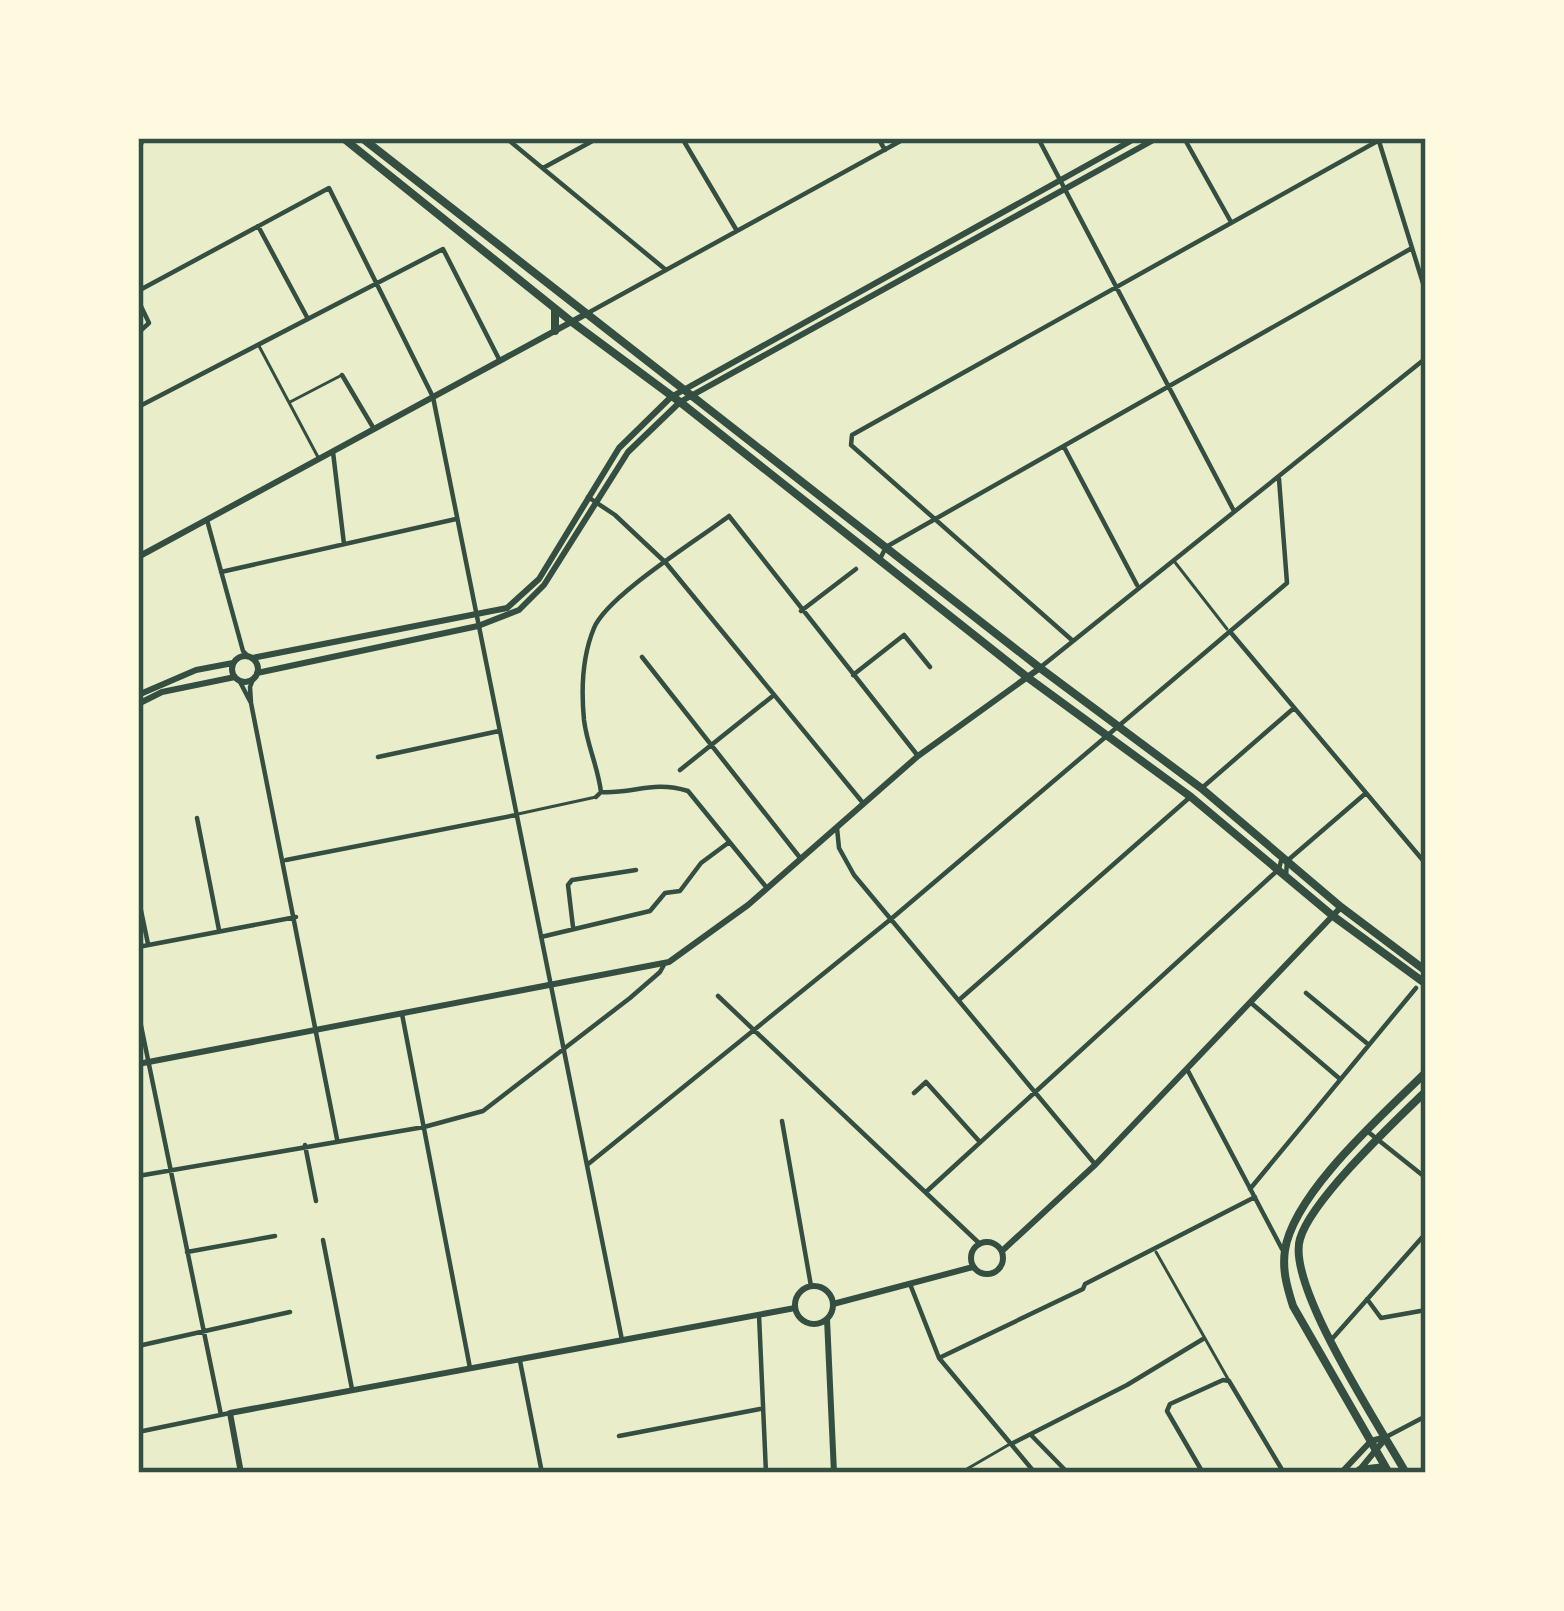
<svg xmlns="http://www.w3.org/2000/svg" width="1564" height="1611" viewBox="0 0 1564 1611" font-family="Signika,sans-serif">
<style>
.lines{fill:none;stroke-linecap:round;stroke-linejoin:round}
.service{stroke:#344e41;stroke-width:3}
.pedestrian{stroke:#344e41;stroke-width:3}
.minor{stroke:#344e41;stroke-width:4.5}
.tertiary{stroke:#344e41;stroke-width:6}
.secondary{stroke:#344e41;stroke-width:8}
.neatline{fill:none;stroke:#344e41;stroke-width:4.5}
</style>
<rect width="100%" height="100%" fill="#e9edc9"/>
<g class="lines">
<path class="service" d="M 518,814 L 596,797"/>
<path class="pedestrian" d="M 259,346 L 319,459
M 290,402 L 340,376
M 1174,561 L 1227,629
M 1156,1252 L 1228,1379
M 960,1473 L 1010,1444"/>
<path class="minor" d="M 506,138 L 666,270
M 682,138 L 737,231
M 878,138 L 885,150
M 1038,138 L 1234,511
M 1184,138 L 1231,222
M 1378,138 L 1426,293
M 138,150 L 144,138
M 543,168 L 598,138
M 258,226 L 308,319
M 138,291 L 329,188 L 433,397 L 622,1340
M 138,300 L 149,323 L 138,333
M 586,314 L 906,138
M 342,375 L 374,429
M 138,407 L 443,249 L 500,361
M 1064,447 L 1137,585
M 333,452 L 344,544
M 588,497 L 615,515 L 666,563 L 863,803
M 207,520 L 243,651 L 248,656
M 880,559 L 886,547 L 1412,248
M 221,572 L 456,519
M 801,611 L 856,569
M 1232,634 L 1426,864
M 1073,641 L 851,445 L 852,435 L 1383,138
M 642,657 L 801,859
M 1042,666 L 1426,358
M 853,675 L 904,635 L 930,667
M 239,680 L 251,703 L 250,687 L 254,677
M 251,703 L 337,1139
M 378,757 L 499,731
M 680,770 L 774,695
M 1203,787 L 1294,708
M 601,792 C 633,794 653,780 688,791 L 767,888
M 596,797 L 601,792 C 598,767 587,745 584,720 C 581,689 582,657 594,628 C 608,595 698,540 729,516 L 918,756
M 197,818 L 219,930
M 837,828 L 839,848 L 854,875 L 1094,1163
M 286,860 L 516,815
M 1286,876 L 1287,861 L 1366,793
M 138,896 L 148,944
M 573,927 L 568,885 L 572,880 L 636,870
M 541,937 L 650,911 L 665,893 L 680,891 L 701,863 L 728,843
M 138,947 L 296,917
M 1306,993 L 1369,1045
M 718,996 L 980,1244
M 959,1000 L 1189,798
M 1250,1002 L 1340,1079
M 138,1011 L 221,1415
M 402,1014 L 470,1368
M 1187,1069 L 1282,1249
M 914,1093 L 926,1082 L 979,1141
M 782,1121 L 811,1286
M 1367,1131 L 1426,1178
M 305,1145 L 316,1201
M 587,1165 L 891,919 L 1287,583 L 1279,479
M 138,1176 L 424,1127 L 483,1111 L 630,998 L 660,972 L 665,963
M 1250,1189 L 1416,988
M 926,1192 L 1279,869 L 1282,857
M 323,1240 L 352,1389
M 187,1252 L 275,1236
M 910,1284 L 939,1358 L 1011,1444
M 1367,1299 L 1381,1318 L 1426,1310
M 759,1315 L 766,1473
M 1332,1339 L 1426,1233
M 138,1346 L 290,1312
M 939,1358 L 1083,1289 L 1085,1284 L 1255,1197
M 520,1361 L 542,1473
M 138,1432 L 230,1413
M 619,1436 L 760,1409
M 1032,1436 L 1068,1473
M 1386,1437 L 1426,1416
M 1035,1473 L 1011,1444 L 1127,1385 L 1203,1339
M 1203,1473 L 1167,1411 L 1170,1404 L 1223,1380 L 1229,1381 L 1284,1473"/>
<path class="tertiary" d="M 138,557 L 586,314
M232 669a13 13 0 1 1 26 0a13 13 0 1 1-26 0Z
M 252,658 L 507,608 L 539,579 L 619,448 L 671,397 L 1136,138
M 257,673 L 478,626 L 519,610 L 544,585 L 628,452 L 680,402 L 1157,138
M 138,695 L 196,670 L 233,663
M 138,704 L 162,692 L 235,677
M 138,1064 L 669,962 L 748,905 L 918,756 L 1040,668
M971 1258a16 16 0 1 1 32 0a16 16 0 1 1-32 0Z
M 1002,1251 L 1096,1164 L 1341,907
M795 1305a19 19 0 1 1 38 0a19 19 0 1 1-38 0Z
M 833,1304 L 973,1267
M 827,1319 L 834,1473
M 241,1473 L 230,1413 L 795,1308
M 1341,1473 L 1371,1441 L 1386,1437
M 1357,1473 L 1385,1439"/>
<path class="secondary" d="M 343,138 L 572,322 L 680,402 L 1027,677 L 1191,797 L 1333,916 L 1426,984
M 362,138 L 1040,668 L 1201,788 L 1341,907 L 1426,971
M 555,309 L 555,331
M 1360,1470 L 1385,1467
M 1389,1473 L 1293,1306 C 1287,1287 1282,1270 1285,1250 C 1294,1192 1385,1113 1426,1072
M 1406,1473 C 1380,1427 1286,1285 1300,1239 C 1311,1200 1394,1122 1426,1091"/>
</g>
<rect width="1564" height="1611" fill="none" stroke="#fefae0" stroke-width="282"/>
<rect x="141" y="141" width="1282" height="1329" class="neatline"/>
</svg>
